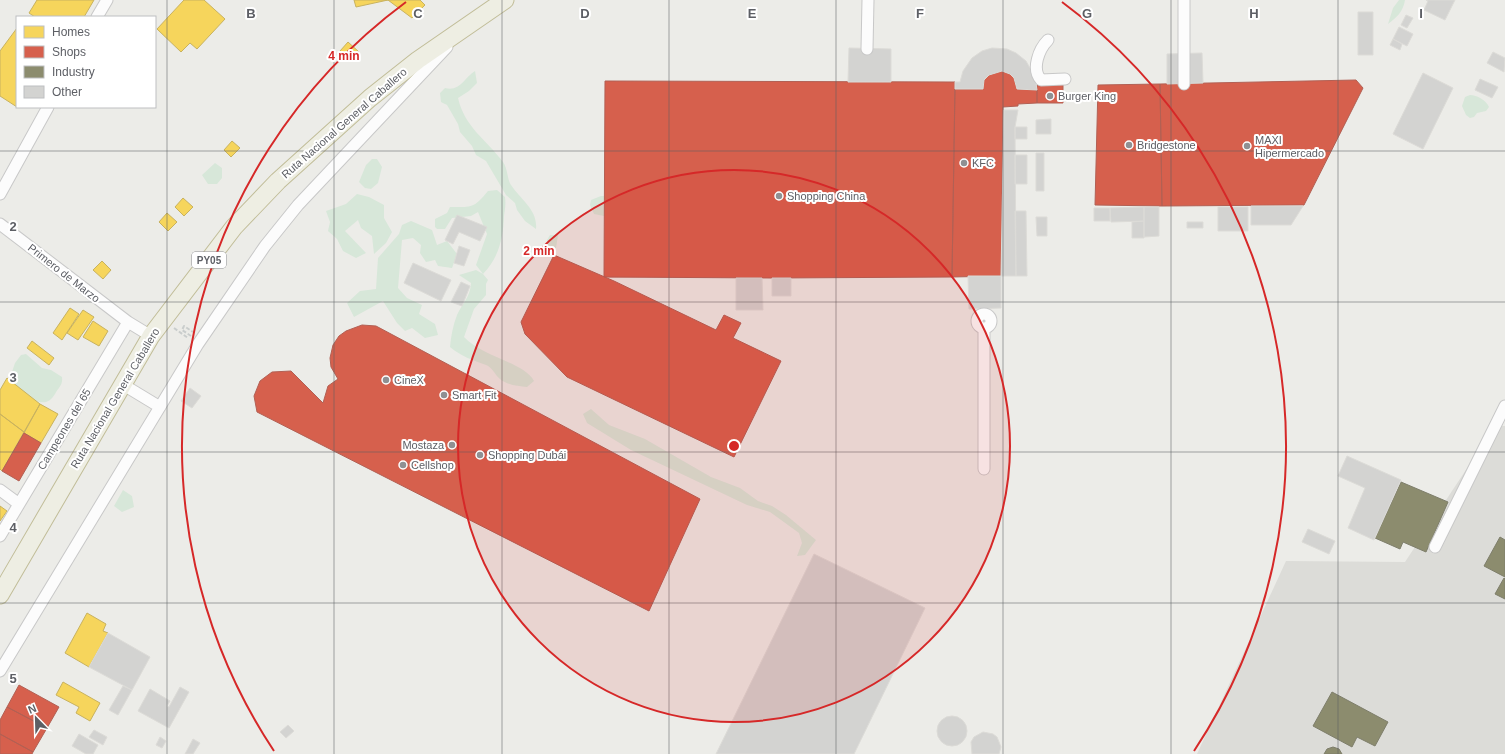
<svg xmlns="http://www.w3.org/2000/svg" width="1505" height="754" viewBox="0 0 1505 754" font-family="Helvetica,sans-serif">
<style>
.industrial{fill:#dcdcd8}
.green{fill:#d7e7d9}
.homes{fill:#f6d55c;stroke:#c8b25f}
.shops{fill:#d6604d;stroke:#b26054}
.industry{fill:#8c8c6e;stroke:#7e7e6b}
.building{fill:#d3d3d1;stroke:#dcdbd7}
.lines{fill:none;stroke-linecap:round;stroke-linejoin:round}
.minor-casing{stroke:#c8c8c8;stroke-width:13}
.highway-casing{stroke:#c1bd98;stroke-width:19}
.path{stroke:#c9cdcc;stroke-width:2;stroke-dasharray:4 2;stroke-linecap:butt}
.minor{stroke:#fcfcfc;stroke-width:11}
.highway{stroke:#eeeee3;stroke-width:17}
.grid{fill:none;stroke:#5d5f65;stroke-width:1;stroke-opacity:0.55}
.ring{fill:none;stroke:#d62828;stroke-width:2}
.poi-dot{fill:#8f9093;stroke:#fff;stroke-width:1.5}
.labels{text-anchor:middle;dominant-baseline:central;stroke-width:4;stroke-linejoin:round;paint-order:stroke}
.shield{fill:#fff;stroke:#8e8f93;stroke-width:1}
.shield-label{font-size:10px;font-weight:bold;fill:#5d5f65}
.poi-label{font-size:11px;fill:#5d5f65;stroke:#fff;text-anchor:start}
.street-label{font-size:11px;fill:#5d5f65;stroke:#fff}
.grid-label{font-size:13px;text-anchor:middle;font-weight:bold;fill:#5d5f65;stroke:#fff;stroke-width:4;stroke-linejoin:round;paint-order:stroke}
.centre{fill:#d62828;stroke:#fff;stroke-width:2}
.ring-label{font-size:12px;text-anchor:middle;font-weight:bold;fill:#d62828;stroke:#fff;stroke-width:4;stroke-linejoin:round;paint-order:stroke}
</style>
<rect width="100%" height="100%" fill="#ecece8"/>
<path class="industrial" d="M 1495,426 L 1505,426 L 1505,754 L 1197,754 L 1286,561 L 1405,562 Z"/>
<path class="green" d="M 1399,0 L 1405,0 C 1403,12 1397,17 1388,24 L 1393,8 Z
M 475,71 L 477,83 L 469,91 L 458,98 C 465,128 486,139 503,162 C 508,169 507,179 511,185 C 521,200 538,210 536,229 L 525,221 L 517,210 L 515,203 L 506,195 L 486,161 L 476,155 L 472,146 L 460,132 L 458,124 L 447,105 L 441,102 L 440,93 L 445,88 C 460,92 464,78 475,71 Z
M 1470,95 C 1477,95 1486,100 1489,107 L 1486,111 L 1477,113 L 1474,117 L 1470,118 L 1466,115 L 1462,106 L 1465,97 Z
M 372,159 L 377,159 L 382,167 L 378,183 L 371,189 L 365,188 L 359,182 L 366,165 Z
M 215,163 L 222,168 L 222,178 L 217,184 L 208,184 L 202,175 Z
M 497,190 L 505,197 C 506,204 505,209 504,216 C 503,239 499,257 483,274 L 488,280 L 486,284 L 486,295 L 474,309 L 464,337 C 483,357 525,363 534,381 L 527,387 C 518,386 507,385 500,379 C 495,375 492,367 486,365 C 473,360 462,357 450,347 C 451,336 453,325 457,315 C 463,302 470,298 471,283 L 459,275 L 476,270 L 483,274 L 476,265 L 487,234 L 478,212 L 471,216 L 452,218 L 445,229 L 437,229 L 435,227 L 435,219 L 447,213 L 450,207 C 472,207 473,209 488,191 Z
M 357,194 L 369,197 L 384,205 L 384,218 L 392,232 L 386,243 L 374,254 L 372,236 L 361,228 L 358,220 L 345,231 L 366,253 L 356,258 L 343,251 L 337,239 L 328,231 L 330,222 L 326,211 L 346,204 Z
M 601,196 L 606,196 L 608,207 L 604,216 L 594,214 L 590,205 L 591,200 Z
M 411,221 L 432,230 L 437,245 L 447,241 L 457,254 L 452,268 L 438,266 L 435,260 L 426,262 L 420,253 L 421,245 L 413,238 L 402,240 L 398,288 L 407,298 L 422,305 L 419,314 L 435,324 L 438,335 L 425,338 L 412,328 L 405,331 L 397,323 L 383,301 L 354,317 L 347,303 L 360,291 L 376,289 L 378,258 L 399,234 L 402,225 Z
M 550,235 L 558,235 L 556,248 L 548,247 L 547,240 Z
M 26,354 L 42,368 L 51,370 L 62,377 C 63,385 59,387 55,394 C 43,415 22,391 9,381 L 15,363 L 21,355 Z
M 591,409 L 609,425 L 645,439 L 711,477 L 740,488 L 758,501 L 772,506 L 786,515 L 816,540 L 805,555 L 797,556 L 802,543 L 799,533 L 770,512 L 747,505 L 631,450 L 587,423 L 583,414 Z
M 123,490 L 132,496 L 134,507 L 122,512 L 114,506 Z"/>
<path class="homes" d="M 37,0 L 94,0 L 84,17 L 35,17 L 29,13 Z
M 184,0 L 204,0 L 225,19 L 197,49 L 190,43 L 181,52 L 157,29 Z
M 354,0 L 420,0 L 425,5 L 412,18 L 388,0 L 356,7 Z
M 17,28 L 17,107 L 0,96 L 0,51 Z
M 348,42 L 359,52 L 350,61 L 340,51 Z
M 232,141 L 240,148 L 231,157 L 224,150 Z
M 183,198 L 193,207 L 184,216 L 175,207 Z
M 167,213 L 177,222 L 168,231 L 159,222 Z
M 102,261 L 111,270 L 103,279 L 93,270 Z
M 70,308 L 79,314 L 62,340 L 53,333 Z
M 83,310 L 94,317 L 78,340 L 67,333 Z
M 93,321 L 108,331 L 99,346 L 83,337 Z
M 32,341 L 54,358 L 49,365 L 27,348 Z
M 7,378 L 40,404 L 24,432 L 0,414 L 0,390 Z
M 40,404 L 58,414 L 41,443 L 24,433 Z
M 0,414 L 24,432 L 2,471 L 0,469 Z
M 0,506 L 7,511 L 0,521 Z
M 87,613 L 106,624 L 103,631 L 108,633 L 89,667 L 65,653 Z
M 63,682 L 100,703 L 90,721 L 76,713 L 79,707 L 56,695 Z"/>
<path class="shops" d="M 1002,71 L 1010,74 L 1014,78 L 1017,89 L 1037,90 L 1037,103 L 1018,104 L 1018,106 L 1003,107 L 1001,276 L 952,277 L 955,89 L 983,89 L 984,80 L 989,75 Z
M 1356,80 L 1363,88 L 1304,205 L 1162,206 L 1160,84 Z
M 605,81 L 955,82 L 952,277 L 772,278 L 604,277 Z
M 1063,84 L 1063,103 L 1037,103 L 1037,85 Z
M 1160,84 L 1162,206 L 1095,205 L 1098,85 Z
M 554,255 L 614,281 L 716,330 L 724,315 L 741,323 L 733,338 L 781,361 L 734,457 L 567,377 L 525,334 L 521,322 Z
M 362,325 L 376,326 L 700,499 L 649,611 L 257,412 L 254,396 L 260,381 L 272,372 L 291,371 L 323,403 L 328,386 L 338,379 L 331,367 L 330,358 L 333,345 L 339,336 L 346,331 Z
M 24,433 L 41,443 L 19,481 L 2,471 Z
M 19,685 L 59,707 L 47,728 L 7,707 Z
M 7,707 L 47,728 L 33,752 L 0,734 L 0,720 Z
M 0,734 L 33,752 L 32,754 L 0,754 Z"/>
<path class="industry" d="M 1401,482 L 1448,502 L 1426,552 L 1403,542 L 1400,549 L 1375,538 Z
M 1500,537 L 1505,540 L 1505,577 L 1484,566 Z
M 1504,578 L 1505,579 L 1505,599 L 1495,594 Z
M 1332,692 L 1388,722 L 1375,746 L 1357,737 L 1352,747 L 1313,726 Z
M 1333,747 L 1339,749 L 1342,754 L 1324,754 L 1327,749 Z"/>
<path class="building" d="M 1426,0 L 1455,0 L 1445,20 L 1424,10 L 1428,1 Z
M 1358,12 L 1373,12 L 1373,55 L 1358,55 Z
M 1406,15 L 1413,18 L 1407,28 L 1401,25 Z
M 1399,27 L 1413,34 L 1407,46 L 1393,39 Z
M 1393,39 L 1402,44 L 1400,50 L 1390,45 Z
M 849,48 L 891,49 L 891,82 L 848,82 Z
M 992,48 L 1007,49 L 1016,53 L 1026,61 L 1035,77 L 1037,90 L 1017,89 L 1014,78 L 1010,74 L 1002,71 L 989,75 L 984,80 L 983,89 L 955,89 L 955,82 L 960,82 L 963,71 L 972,58 L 982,51 Z
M 1493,52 L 1505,58 L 1504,72 L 1487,63 Z
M 1202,53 L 1203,83 L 1167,84 L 1167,54 Z
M 1423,73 L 1453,88 L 1423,149 L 1393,134 Z
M 1480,79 L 1498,87 L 1492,98 L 1475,90 Z
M 1004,110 L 1018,110 L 1015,127 L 1016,276 L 1001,276 Z
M 1051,119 L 1051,134 L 1036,134 L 1036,120 Z
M 1015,127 L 1027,127 L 1027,139 L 1015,139 Z
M 1036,153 L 1044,153 L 1044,191 L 1036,191 Z
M 1015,155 L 1027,155 L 1027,184 L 1015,184 Z
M 1251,206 L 1303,206 L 1291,225 L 1251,225 Z
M 1144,207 L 1159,207 L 1159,236 L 1144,237 Z
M 1144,207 L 1144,221 L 1111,222 L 1110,208 Z
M 1218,207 L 1248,207 L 1248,231 L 1218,231 Z
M 1094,208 L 1110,208 L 1110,221 L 1094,221 Z
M 1015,211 L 1026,211 L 1027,276 L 1016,276 Z
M 457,215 L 487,227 L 480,241 L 459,232 L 453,244 L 445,240 Z
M 1036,217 L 1047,217 L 1047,236 L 1037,236 Z
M 1144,221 L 1144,238 L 1132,238 L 1132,222 Z
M 1187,222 L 1203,222 L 1203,228 L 1187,228 Z
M 459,246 L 470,250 L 464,266 L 454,263 Z
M 413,263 L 451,280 L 441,301 L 404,283 Z
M 968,276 L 1001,276 L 1001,308 L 969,309 Z
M 736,278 L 762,278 L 763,310 L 736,310 Z
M 772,278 L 791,278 L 791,296 L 772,296 Z
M 461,282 L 470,286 L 462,306 L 451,302 Z
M 190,388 L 201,396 L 192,408 L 181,401 Z
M 1347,456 L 1401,480 L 1374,540 L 1348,528 L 1365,488 L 1338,476 Z
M 1308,529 L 1335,541 L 1329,554 L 1302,542 Z
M 814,554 L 925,608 L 854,754 L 716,754 Z
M 108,633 L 150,657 L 132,690 L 89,667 Z
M 123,686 L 132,690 L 118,715 L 109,710 Z
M 180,687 L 189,692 L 169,728 L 138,711 L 150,689 L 170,701 L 167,706 L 169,707 Z
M937 731a15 15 0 1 1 30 0a15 15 0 1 1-30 0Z
M 288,725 L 294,731 L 286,738 L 280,732 Z
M 94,730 L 107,737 L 103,745 L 89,737 Z
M 983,732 L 993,734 L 997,737 L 1001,747 L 999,754 L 972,754 L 971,742 L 974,737 Z
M 79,734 L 98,745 L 93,754 L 86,754 L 72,746 Z
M 160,737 L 166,741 L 162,748 L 156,745 Z
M 193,739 L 200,743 L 193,754 L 185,754 Z"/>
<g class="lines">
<defs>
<path id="minor" d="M 1184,0 L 1184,84
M 97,17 L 107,0
M 1048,40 C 1039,49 1031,69 1041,80 L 1065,79
M 867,49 L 868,0
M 0,194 L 48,107
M 0,224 L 128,322 L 151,336
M977 321a7 7 0 1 1 14 0a7 7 0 1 1-14 0Z
M 984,328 L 984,469
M 122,384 L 160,407
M 0,490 L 19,504
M 0,536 L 128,322
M 1435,547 L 1505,406
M 0,671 L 198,344 L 265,246 L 298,205 L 447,47"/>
<path id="highway" d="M 0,595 L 151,336 L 234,227 L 278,181 L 370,98 L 418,60 L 505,0"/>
</defs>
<use href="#minor" class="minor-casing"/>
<use href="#highway" class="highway-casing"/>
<path class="path" d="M 174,328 L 188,338
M 191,336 L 182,330 L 184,326 L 193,332"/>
<use href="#minor" class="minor"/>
<use href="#highway" class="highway"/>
</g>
<path class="grid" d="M 167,0 L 167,754M 334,0 L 334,754M 502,0 L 502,754M 669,0 L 669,754M 836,0 L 836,754M 1003,0 L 1003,754M 1171,0 L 1171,754M 1338,0 L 1338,754M 0,151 L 1505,151M 0,302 L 1505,302M 0,452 L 1505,452M 0,603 L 1505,603"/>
<circle cx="734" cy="446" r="276" fill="#d62828" fill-opacity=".12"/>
<g class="ring">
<circle cx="734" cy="446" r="276"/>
<path d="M274 751A552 552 0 0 1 406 2M1062 2A552 552 0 0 1 1194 751"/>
</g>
<g class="poi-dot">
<circle cx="1050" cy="96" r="4"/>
<circle cx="1129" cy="145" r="4"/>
<circle cx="1247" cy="146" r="4"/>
<circle cx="964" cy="163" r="4"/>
<circle cx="779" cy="196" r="4"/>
<circle cx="386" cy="380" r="4"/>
<circle cx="444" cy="395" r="4"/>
<circle cx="452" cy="445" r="4"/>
<circle cx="480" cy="455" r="4"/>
<circle cx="403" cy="465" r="4"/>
</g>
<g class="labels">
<rect class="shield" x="192" y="252" width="34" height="16" rx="3"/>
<g class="shield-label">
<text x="209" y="260">PY05</text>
</g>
<g class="poi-label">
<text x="1058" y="96">Burger King</text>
<text x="1255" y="140">MAXI<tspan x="1255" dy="13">Hipermercado</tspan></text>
<text x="1137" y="145">Bridgestone</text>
<text x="972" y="163">KFC</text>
<text x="787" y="196">Shopping China</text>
<text x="394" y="380">CineX</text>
<text x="452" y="395">Smart Fit</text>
<text x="444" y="445" text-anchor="end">Mostaza</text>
<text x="488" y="455">Shopping Dubái</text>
<text x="411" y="465">Cellshop</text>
</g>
<g class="street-label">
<text transform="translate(344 123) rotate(-41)">Ruta Nacional General Caballero</text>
<text transform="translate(64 273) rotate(38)">Primero de Marzo</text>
<text transform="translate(115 398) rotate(-59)">Ruta Nacional General Caballero</text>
<text transform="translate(64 429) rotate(-59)">Campeones del 65</text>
</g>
</g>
<g class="grid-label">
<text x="251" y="18">B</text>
<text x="418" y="18">C</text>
<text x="585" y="18">D</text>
<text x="752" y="18">E</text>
<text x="920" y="18">F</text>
<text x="1087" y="18">G</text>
<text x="1254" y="18">H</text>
<text x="1421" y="18">I</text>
<text x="13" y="231">2</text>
<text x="13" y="382">3</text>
<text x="13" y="532">4</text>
<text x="13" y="683">5</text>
</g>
<circle cx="734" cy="446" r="6" class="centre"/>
<g class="ring-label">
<text x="344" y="60">4 min</text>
<text x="539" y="255">2 min</text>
</g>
<rect x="16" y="16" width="140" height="92" fill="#ffffff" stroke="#bebfc1"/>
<rect x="24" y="26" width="20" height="12" fill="#f6d55c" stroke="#bebfc1"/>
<text x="52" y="36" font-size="12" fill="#5d5f65">Homes</text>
<rect x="24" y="46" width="20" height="12" fill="#d6604d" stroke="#bebfc1"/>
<text x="52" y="56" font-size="12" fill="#5d5f65">Shops</text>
<rect x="24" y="66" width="20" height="12" fill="#8c8c6e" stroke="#bebfc1"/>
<text x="52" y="76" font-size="12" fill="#5d5f65">Industry</text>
<rect x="24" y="86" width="20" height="12" fill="#d3d3d1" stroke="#bebfc1"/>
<text x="52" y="96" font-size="12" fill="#5d5f65">Other</text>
<g transform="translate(36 718) rotate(337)" stroke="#ffffff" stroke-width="3" paint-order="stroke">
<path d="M0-3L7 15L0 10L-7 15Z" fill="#5d5f65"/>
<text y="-6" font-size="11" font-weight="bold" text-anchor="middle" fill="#5d5f65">N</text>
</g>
</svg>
